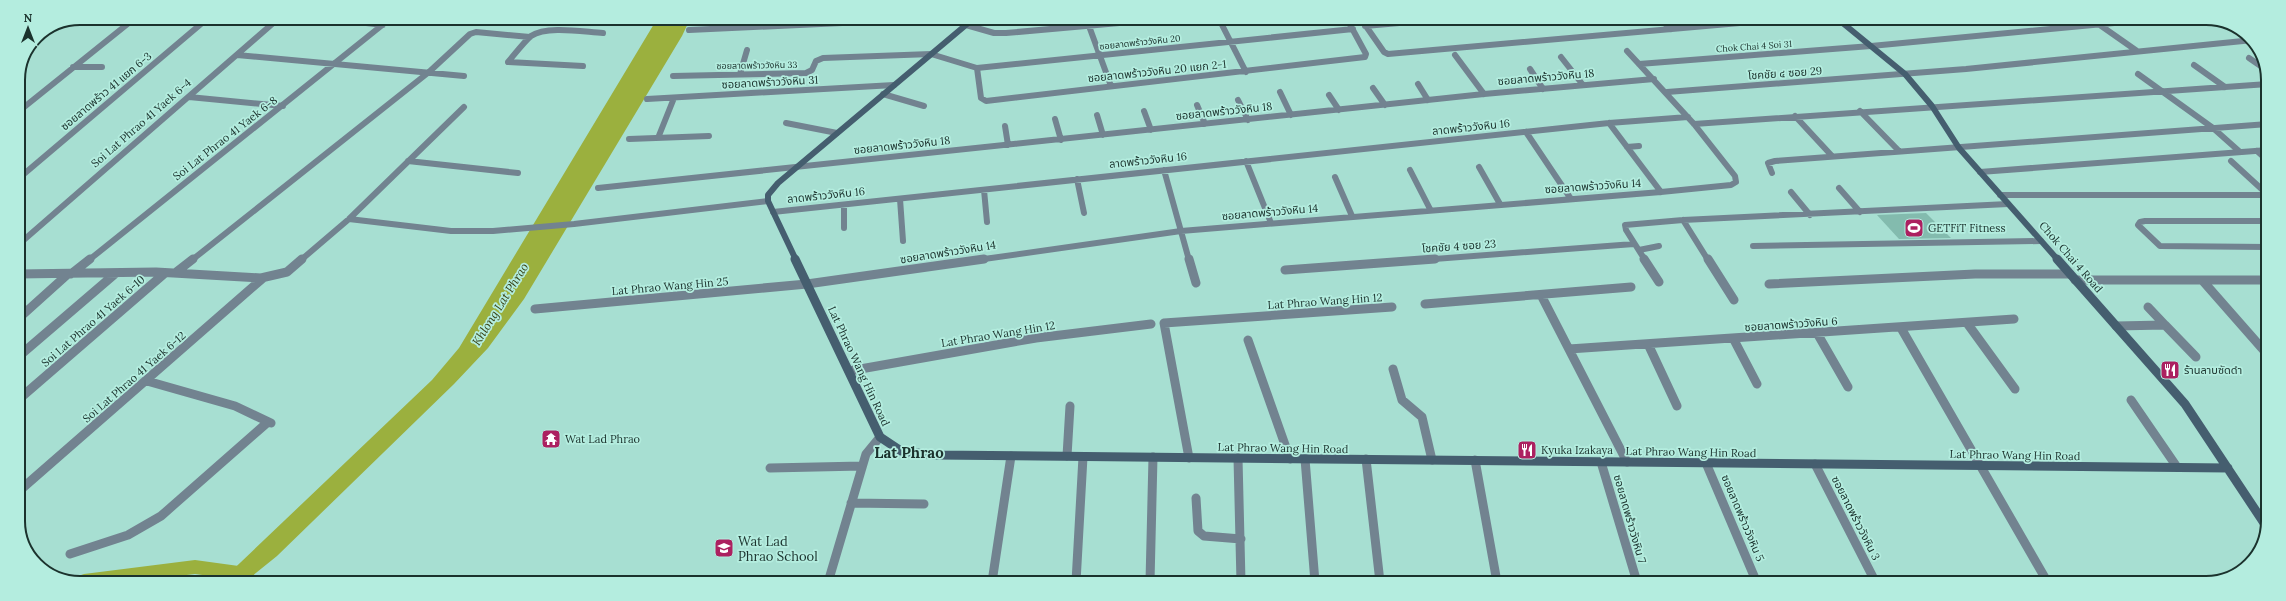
<svg xmlns="http://www.w3.org/2000/svg" width="2286" height="601" viewBox="0 0 2286 601" font-family="Lora,'Noto Sans Thai',serif">
<style>
.water{fill:#9bb03e}
.lines{fill:none;stroke-linecap:round;stroke-linejoin:round}
.canal{fill:#9bb03e;fill-rule:evenodd}
.building{fill:#83bbae}
.street-far1{stroke:#728390;stroke-width:6}
.street{stroke:#728390;stroke-width:9}
.secondary-far1{stroke:#455e6f;stroke-width:6}
.secondary{stroke:#455e6f;stroke-width:9}
.labels{text-anchor:middle;dominant-baseline:central;stroke-width:3.5;stroke-linejoin:round;paint-order:stroke}
.far-street-label{font-size:9px;fill:#1b322d;stroke:#b4eddf}
.street-label{font-size:11px;fill:#1b322d;stroke:#b4eddf}
.poi-label{font-size:11px;fill:#1b322d;stroke:#b4eddf;text-anchor:start}
.water-label{font-size:12px;font-style:italic;fill:#374012;stroke:#b4eddf}
.near-poi-label{font-size:13px;fill:#1b322d;stroke:#b4eddf;text-anchor:start}
.district-label{font-size:15px;font-weight:bold;fill:#1b322d;stroke:#b4eddf}
.rim{fill:none;stroke:#1b322d;stroke-width:2}
</style>
<rect width="100%" height="100%" fill="#a7dfd2"/>
<path class="water" d="M 657,19 L 690,19 L 682,36 L 524,299 L 488,348 L 454,384 L 277,556 L 246,581 L 221,581 L 432,380 L 459,348 Z"/>
<g class="lines">
<path class="canal" d="M 195,560 L 246,567 L 252,569 L 254,574 L 252,579 L 246,581 L 195,574 L 137,581 L 76,581 L 78,576 L 84,574 Z"/>
</g>
<path class="building" d="M 1926,213 L 1951,238 L 1899,239 L 1877,215 Z"/>
<g class="lines">
<path class="street-far1" d="M 256,18 L 276,21
M 324,18 L 383,25
M 1219,19 L 1246,72
M 1361,19 L 1384,52 L 1388,54 L 1774,20
M 1661,20 L 1671,29
M 2097,23 L 2137,51
M 966,25 L 994,33 L 1006,33 L 1164,19
M 1089,26 L 1111,86
M 1365,26 L 1445,19
M 689,30 L 928,19
M 237,55 L 464,76
M 1455,55 L 1484,94
M 1561,57 L 1583,85
M 2249,58 L 2265,69
M 1639,64 L 1871,46 L 2146,20
M 2194,65 L 2225,87
M 583,66 L 508,62 C 515,54 523,43 531,36 C 547,25 584,32 603,33
M 73,67 L 102,67
M 977,68 L 981,98 L 986,101 L 1365,57 L 1366,54 L 1347,19
M 1530,69 L 1543,89
M 740,74 L 747,50
M 2138,74 L 2213,128 L 2240,152
M 673,76 L 806,73 L 812,70 L 816,61 L 823,58 L 931,54 L 977,68 L 1353,29
M 1418,84 L 1428,100
M 1373,88 L 1385,105
M 1280,92 L 1291,115
M 1667,92 L 1966,69 L 2253,40
M 883,94 L 924,106
M 1329,95 L 1339,110
M 189,97 L 283,106
M 647,99 L 894,85
M 1238,100 L 1248,120
M 1197,105 L 1205,124
M 1144,111 L 1151,130
M 1860,111 L 1899,151
M 18,112 L 135,18
M 1097,115 L 1103,135
M 1795,116 L 1832,156
M 1055,119 L 1061,140
M 786,123 L 837,133
M 1609,123 L 1661,192
M 1694,124 L 2268,84
M 1005,126 L 1008,145
M 1526,132 L 1571,199
M 658,138 L 674,98
M 629,139 L 709,136
M 1627,147 L 1639,146
M 2257,151 L 2267,160
M 408,161 L 518,173
M 1246,161 L 1271,223
M 2231,161 L 2267,194
M 1479,167 L 1500,204
M 1164,170 L 1189,260
M 1410,170 L 1430,209
M 1980,172 L 2268,150
M 1772,173 L 1768,163 L 1775,161 L 2268,124
M 1335,177 L 1352,216
M 18,179 L 208,18
M 1077,179 L 1084,213
M 598,188 L 1484,94 L 1654,79
M 1839,188 L 1860,212
M 984,190 L 987,222
M 1791,192 L 1810,215
M 2000,195 L 2267,195
M 900,199 L 903,241
M 844,205 L 844,228
M 773,212 L 1609,123 L 1688,117
M 349,219 L 451,231 L 493,231 L 574,224 L 768,201
M 1683,220 L 1708,260
M 2267,221 L 2145,221 L 2140,222 L 2138,225 L 2160,246 L 2267,247
M 18,245 L 279,18
M 1753,246 L 2041,241
M 1639,250 L 1659,246
M 89,260 L 391,18
M 192,260 L 429,72 L 470,34 L 476,32 L 530,37
M 301,260 L 349,219 L 464,107
M 977,260 L 1181,231 L 1661,192 L 1731,185 L 1736,182 L 1735,176 L 1694,124 L 1627,51
M 1421,260 L 1634,244
M 1645,260 L 1626,230 L 1625,225 L 1683,220 L 2008,204"/>
<path class="street" d="M 1189,259 L 1196,283
M 1644,259 L 1659,282
M 1708,259 L 1734,300
M 1285,270 L 1435,259
M 175,273 L 193,259
M 18,274 L 156,272 L 261,278 L 287,272 L 302,259
M 71,274 L 90,259
M 2075,280 L 2267,280
M 2202,280 L 2267,354
M 1769,284 L 1975,274 L 2070,274
M 1541,295 L 1627,462
M 1425,304 L 1631,287
M 535,309 L 807,284 L 984,259
M 18,319 L 68,274
M 1967,323 L 2015,389
M 2165,325 L 2196,357
M 2116,326 L 2165,325 L 2148,307
M 1901,328 L 2048,583
M 1817,333 L 1848,387
M 1733,338 L 1757,384
M 1248,340 L 1290,459
M 1648,344 L 1677,406
M 1569,349 L 2014,319
M 18,357 L 116,273
M 1393,369 L 1402,400 L 1422,417 L 1432,460
M 849,371 L 1036,338 L 1151,324
M 147,381 L 235,406 L 271,423
M 18,400 L 165,273
M 2131,400 L 2177,467
M 1067,456 L 1070,406
M 1189,458 L 1164,323 L 1392,307
M 1238,458 L 1241,582
M 1305,459 L 1315,582
M 1366,459 L 1380,582
M 1475,460 L 1497,582
M 1601,462 L 1637,582
M 1706,463 L 1757,583
M 1815,464 L 1876,583
M 770,468 L 862,466
M 18,492 L 263,278
M 1196,498 L 1198,531 L 1204,536 L 1241,539
M 851,503 L 924,504
M 70,554 L 128,535 L 161,516 L 268,422
M 829,579 L 866,454 L 880,437
M 992,582 L 1011,456
M 1076,582 L 1083,457
M 1150,582 L 1153,457"/>
<path class="secondary-far1" d="M 1839,20 L 1905,74 L 1932,106 L 1959,148 L 2058,260
M 796,260 L 768,201 L 768,195 L 778,183 L 973,19"/>
<path class="secondary" d="M 795,259 L 880,437 L 901,451 L 934,455 L 2228,468
M 2057,259 L 2185,404 L 2266,526"/>
</g>
<defs>
<symbol id="stadium-square" viewBox="-11 -11 22 22"><rect x="-9" y="-9" width="18" height="18" rx="4" fill="#ac2060" stroke="#b4eddf"/><path d="M0-5a6.5 5 0 1 0 0 10a6.5 5 0 1 0 0-10ZM-3.5-1.8h7v3.6h-7Z" fill="#fff"/></symbol>
<symbol id="restaurant-square" viewBox="-11 -11 22 22"><rect x="-9" y="-9" width="18" height="18" rx="4" fill="#ac2060" stroke="#b4eddf"/><path d="M-5-6h1v4h1v-4h1v4h1v-4h1v5L-1.5 .5V6h-2V.5L-5-1ZM5-6V6H3V1.5H1.5Q1.5-4 5-6Z" fill="#fff"/></symbol>
<symbol id="temple-square" viewBox="-11 -11 22 22"><rect x="-9" y="-9" width="18" height="18" rx="4" fill="#ac2060" stroke="#b4eddf"/><path d="M0-6L5-2H3V0L6.5 2.5H4V6H1.5V3h-3V6H-4V2.5H-6.5L-3 0V-2H-5Z" fill="#fff"/></symbol>
<symbol id="school-square" viewBox="-11 -11 22 22"><rect x="-9" y="-9" width="18" height="18" rx="4" fill="#ac2060" stroke="#b4eddf"/><path d="M0-5L7-2L0 1L-7-2ZM-4 1L0 2.5L4 1V4Q0 6-4 4Z" fill="#fff"/></symbol>
</defs>
<g fill-rule="evenodd">
<use href="#stadium-square" x="1903" y="217" width="22" height="22"/>
<use href="#restaurant-square" x="2159" y="359" width="22" height="22"/>
<use href="#temple-square" x="540" y="428" width="22" height="22"/>
<use href="#restaurant-square" x="1516" y="439" width="22" height="22"/>
<use href="#school-square" x="713" y="537" width="22" height="22"/>
</g>
<g class="labels">
<g class="far-street-label">
<text transform="translate(1140 42) rotate(-6)">ซอยลาดพร้าววังหิน 20</text>
<text transform="translate(1754 46) rotate(-4)">Chok Chai 4 Soi 31</text>
<text transform="translate(757 65) rotate(-1)">ซอยลาดพร้าววังหิน 33</text>
</g>
<g class="street-label">
<text transform="translate(1157 71) rotate(-6)">ซอยลาดพร้าววังหิน 20 แยก 2-1</text>
<text transform="translate(1785 73) rotate(-4)">โชคชัย ๔ ซอย 29</text>
<text transform="translate(1546 77) rotate(-5)">ซอยลาดพร้าววังหิน 18</text>
<text transform="translate(770 82) rotate(-3)">ซอยลาดพร้าววังหิน 31</text>
<text transform="translate(106 91) rotate(-40)">ซอยลาดพร้าว 41 แยก 6-3</text>
<text transform="translate(1224 111) rotate(-6)">ซอยลาดพร้าววังหิน 18</text>
<text transform="translate(141 123) rotate(-41)">Soi Lat Phrao 41 Yaek 6-4</text>
<text transform="translate(1471 127) rotate(-6)">ลาดพร้าววังหิน 16</text>
<text transform="translate(225 138) rotate(-38)">Soi Lat Phrao 41 Yaek 6-8</text>
<text transform="translate(902 145) rotate(-6)">ซอยลาดพร้าววังหิน 18</text>
<text transform="translate(1148 160) rotate(-6)">ลาดพร้าววังหิน 16</text>
<text transform="translate(1593 186) rotate(-4)">ซอยลาดพร้าววังหิน 14</text>
<text transform="translate(826 195) rotate(-6)">ลาดพร้าววังหิน 16</text>
<text transform="translate(1270 212) rotate(-5)">ซอยลาดพร้าววังหิน 14</text>
<text transform="translate(1459 246) rotate(-4)">โชคชัย 4 ซอย 23</text>
<text transform="translate(948 252) rotate(-9)">ซอยลาดพร้าววังหิน 14</text>
<text transform="translate(2071 257) rotate(49)">Chok Chai 4 Road</text>
<text transform="translate(670 286) rotate(-5)">Lat Phrao Wang Hin 25</text>
<text transform="translate(1325 301) rotate(-4)">Lat Phrao Wang Hin 12</text>
<text transform="translate(93 321) rotate(-41)">Soi Lat Phrao 41 Yaek 6-10</text>
<text transform="translate(1791 324) rotate(-4)">ซอยลาดพร้าววังหิน 6</text>
<text transform="translate(998 334) rotate(-9)">Lat Phrao Wang Hin 12</text>
<text transform="translate(859 366) rotate(65)">Lat Phrao Wang Hin Road</text>
<text transform="translate(134 377) rotate(-41)">Soi Lat Phrao 41 Yaek 6-12</text>
<text transform="translate(1283 448) rotate(1)">Lat Phrao Wang Hin Road</text>
<text transform="translate(1691 452) rotate(1)">Lat Phrao Wang Hin Road</text>
<text transform="translate(2015 455) rotate(1)">Lat Phrao Wang Hin Road</text>
<text transform="translate(1743 518) rotate(67)">ซอยลาดพร้าววังหิน 5</text>
<text transform="translate(1856 518) rotate(63)">ซอยลาดพร้าววังหิน 3</text>
<text transform="translate(1630 519) rotate(74)">ซอยลาดพร้าววังหิน 7</text>
</g>
<g class="poi-label">
<text x="1928" y="228">GETFiT Fitness</text>
<text x="2184" y="370">ร้านลาบซัดดำ</text>
<text x="565" y="439">Wat Lad Phrao</text>
<text x="1541" y="450">Kyuka Izakaya</text>
</g>
<g class="water-label">
<text transform="translate(500 304) rotate(-58)">Khlong Lat Phrao</text>
</g>
<g class="near-poi-label">
<text x="738" y="541">Wat Lad<tspan x="738" dy="15">Phrao School</tspan></text>
</g>
<g class="district-label">
<text x="909" y="452">Lat Phrao</text>
</g>
</g>
<path d="M0 0H2286V601H0ZM80 25H2206A55 55 0 0 1 2261 80V521A55 55 0 0 1 2206 576H80A55 55 0 0 1 25 521V80A55 55 0 0 1 80 25Z" fill="#b4eddf" fill-rule="evenodd"/>
<path class="rim" d="M80 25H2206A55 55 0 0 1 2261 80V521A55 55 0 0 1 2206 576H80A55 55 0 0 1 25 521V80A55 55 0 0 1 80 25Z"/>
<g transform="translate(28 28)" stroke="#b4eddf" stroke-width="3" paint-order="stroke">
<path d="M0-3L7 15L0 10L-7 15Z" fill="#1b322d"/>
<text y="-6" font-size="11" font-weight="bold" text-anchor="middle" fill="#1b322d">N</text>
</g>
</svg>
